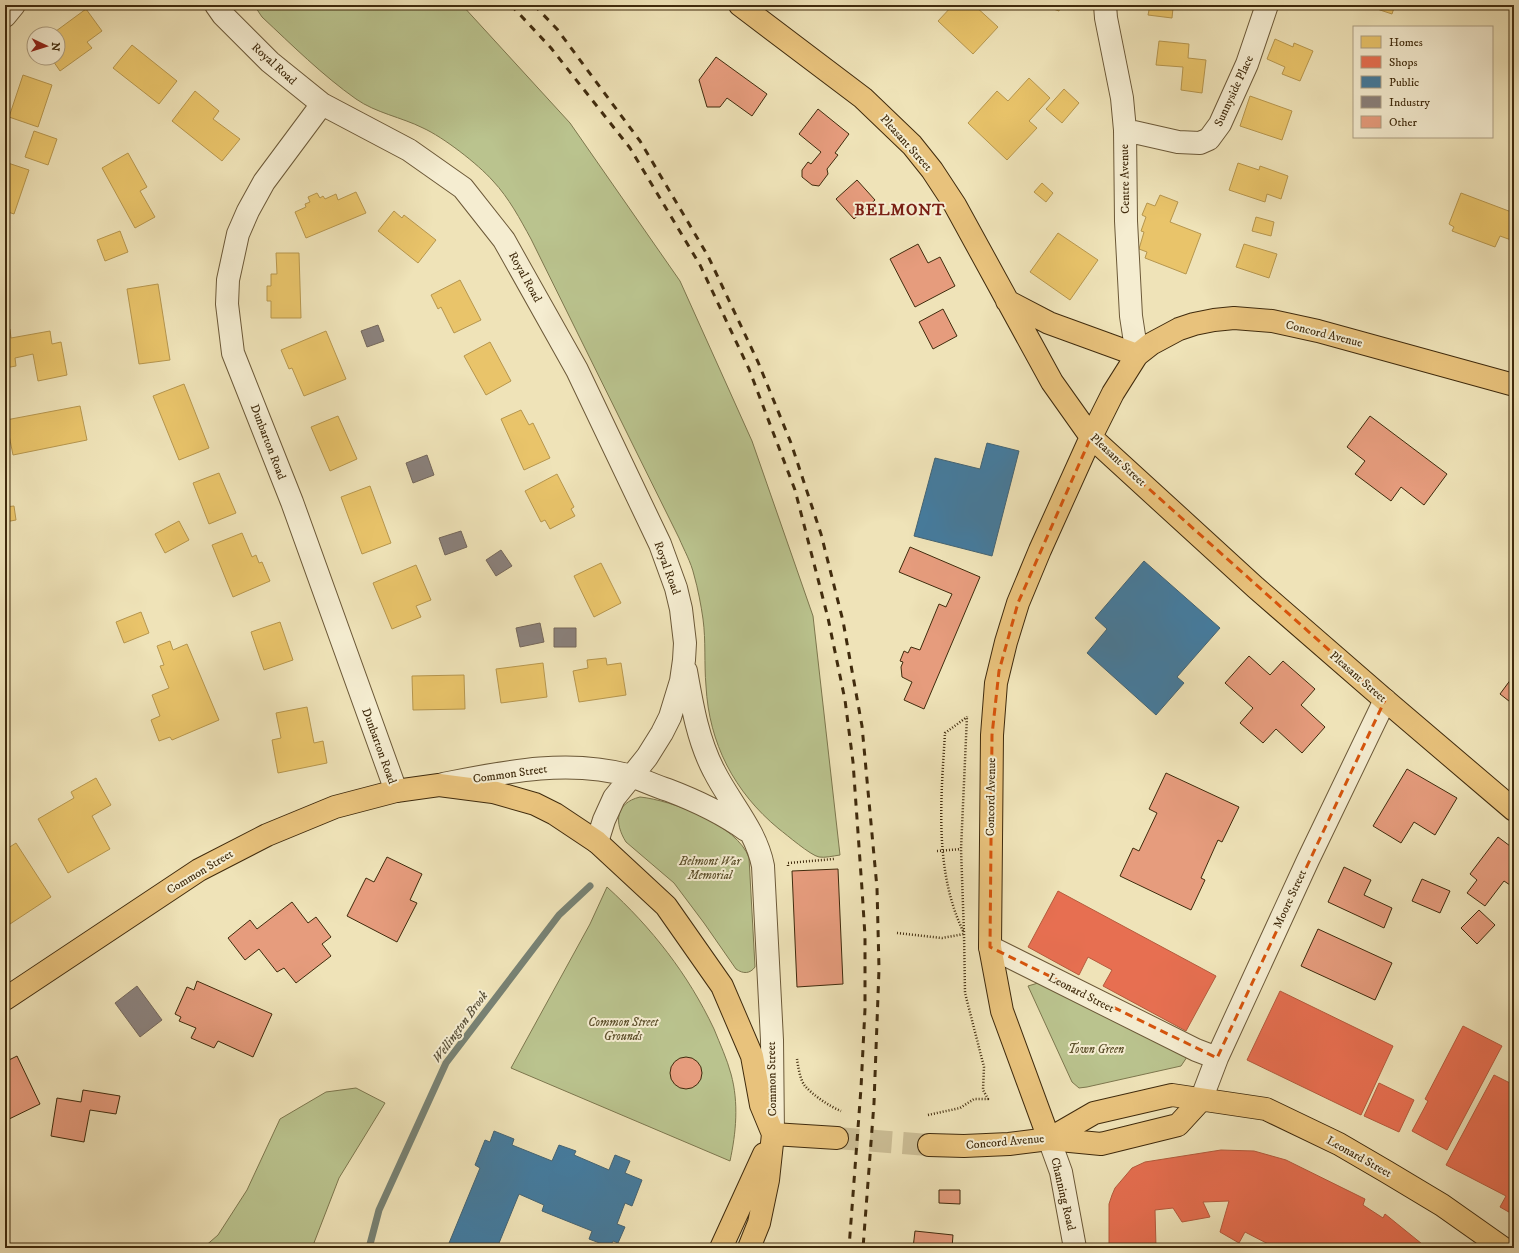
<svg xmlns="http://www.w3.org/2000/svg" width="1519" height="1253" viewBox="0 0 1519 1253" font-family="'IM FELL DW Pica',serif">
<style>
.green{fill:#bac38e;stroke:#7d774e}
.homes{fill:#e9c46a;stroke:#b6964e}
.shops{fill:#e76f51;stroke:#b55b3d}
.public{fill:#457b9d;stroke:#446372}
.industry{fill:#8a817c;stroke:#74675b}
.lines{fill:none;stroke-linecap:round;stroke-linejoin:round}
.stream{stroke:#788274;stroke-width:7}
.building{fill:#e69c7d;stroke:#402b0d}
.major-tunnel{stroke:#ccbe96;stroke-width:22;stroke-dasharray:22 11;stroke-linecap:butt}
.minor-casing{stroke:#6c5938;stroke-width:24}
.major-casing{stroke:#402b0d;stroke-width:24}
.path{stroke:#402b0d;stroke-width:2.5;stroke-dasharray:1 2;stroke-linecap:butt}
.minor{stroke:#f5edd1;stroke-width:22}
.major{stroke:#e8c27c;stroke-width:22}
.rail{stroke:#402b0d;stroke-width:3;stroke-dasharray:7 7;stroke-linecap:butt}
.marked{fill:none;stroke:#d7540c;stroke-width:3;stroke-dasharray:8 5;stroke-linejoin:round}
.labels{text-anchor:middle;dominant-baseline:central;stroke-width:4;stroke-linejoin:round;paint-order:stroke}
.street-label{font-size:12px;fill:#402b0d;stroke:#f5edd1}
.park-label{font-size:12px;font-style:italic;fill:#5e512d;stroke:#f5edd1}
.water-label{font-size:13px;font-style:italic;fill:#584f38;stroke:#f5edd1}
.district-label{font-size:16px;font-weight:bold;letter-spacing:1px;fill:#7a1f14;stroke:#f5edd1}
</style>
<rect width="100%" height="100%" fill="#efe3b8"/>
<filter id="stains"><feTurbulence type="fractalNoise" baseFrequency=".005" numOctaves="4"/><feColorMatrix values="0 0 0 0 .2 0 0 0 0 .09 0 0 0 0 .02 0 0 0 .5 -.17"/></filter>
<radialGradient id="worn" r=".72"><stop offset=".6" stop-color="#630" stop-opacity="0"/><stop offset="1" stop-color="#630" stop-opacity=".3"/></radialGradient>
<path class="green" d="M 254,5 L 462,5 L 570,123 L 680,281 L 752,441 L 813,616 L 840,855 C 833,856 825,858 819,857 C 810,855 787,835 779,829 C 734,792 709,743 706,686 C 704,663 706,641 703,619 C 701,605 698,589 694,575 C 691,562 684,550 679,538 L 531,239 C 520,219 509,198 493,181 C 478,164 443,137 423,128 C 401,117 376,113 356,99 C 322,75 292,45 262,17 Z
M 640,797 C 671,800 738,825 749,858 L 755,967 C 750,974 743,974 736,969 L 704,923 L 674,883 L 626,842 C 614,823 615,803 640,797 Z
M 607,887 C 652,928 688,974 714,1029 C 720,1044 727,1059 731,1074 C 739,1103 736,1133 730,1161 L 511,1068 L 590,924 Z
M 1038,983 L 1049,984 L 1187,1057 L 1181,1066 L 1087,1087 L 1079,1088 L 1072,1082 L 1028,986 Z
M 356,1088 L 385,1103 L 339,1178 L 312,1248 L 203,1248 L 218,1235 L 247,1190 L 280,1119 L 326,1092 Z"/>
<path class="homes" d="M 953,5 L 974,5 L 998,27 L 973,54 L 938,21 Z
M 1042,5 L 1061,5 L 1059,11 Z
M 1150,5 L 1170,5 L 1169,8 L 1173,8 L 1172,18 L 1148,15 Z
M 1365,5 L 1395,5 L 1392,14 Z
M 86,9 L 102,31 L 87,42 L 92,48 L 60,71 L 51,58 L 58,58 L 58,34 L 52,34 Z
M 1275,39 L 1293,47 L 1294,43 L 1313,51 L 1300,81 L 1282,74 L 1285,67 L 1267,59 Z
M 1159,41 L 1189,44 L 1188,58 L 1206,60 L 1202,93 L 1181,90 L 1183,67 L 1156,65 Z
M 132,45 L 177,81 L 159,104 L 113,68 Z
M 23,75 L 52,85 L 38,127 L 9,117 Z
M 1029,78 L 1050,98 L 1029,121 L 1037,128 L 1007,160 L 968,123 L 997,91 L 1008,101 Z
M 1064,89 L 1079,103 L 1062,123 L 1046,109 Z
M 195,91 L 219,111 L 213,119 L 240,139 L 222,161 L 172,121 Z
M 1250,96 L 1292,111 L 1282,140 L 1240,126 Z
M 34,131 L 57,139 L 48,165 L 25,157 Z
M 128,153 L 147,187 L 140,191 L 155,217 L 135,228 L 102,168 Z
M 5,162 L 29,170 L 14,214 L 5,211 Z
M 1238,163 L 1259,170 L 1260,166 L 1288,176 L 1281,199 L 1267,194 L 1265,202 L 1229,190 Z
M 1042,183 L 1053,193 L 1046,202 L 1034,192 Z
M 356,192 L 366,213 L 306,238 L 295,212 L 306,207 L 305,204 L 310,202 L 308,197 L 317,193 L 320,198 L 323,196 L 325,199 L 336,194 L 338,200 Z
M 1461,193 L 1514,213 L 1514,241 L 1500,236 L 1495,247 L 1452,231 L 1454,227 L 1449,224 Z
M 1160,195 L 1178,202 L 1170,222 L 1201,234 L 1186,274 L 1145,258 L 1147,252 L 1139,249 L 1144,232 L 1141,231 L 1146,217 L 1142,215 L 1147,203 L 1155,206 Z
M 394,211 L 402,218 L 404,215 L 436,240 L 418,263 L 378,231 Z
M 1256,217 L 1274,222 L 1271,236 L 1252,231 Z
M 120,231 L 128,252 L 105,261 L 97,240 Z
M 1058,233 L 1098,260 L 1070,300 L 1030,272 Z
M 1244,244 L 1277,254 L 1269,278 L 1236,267 Z
M 276,253 L 299,253 L 301,318 L 271,318 L 271,301 L 267,301 L 267,286 L 271,286 L 271,274 L 277,274 Z
M 460,280 L 481,320 L 454,333 L 441,307 L 438,309 L 431,295 Z
M 158,284 L 170,360 L 139,364 L 127,289 Z
M 5,329 L 10,329 L 11,338 L 50,331 L 52,344 L 61,342 L 67,375 L 38,381 L 33,354 L 15,358 L 16,366 L 5,368 Z
M 326,331 L 346,379 L 304,396 L 292,368 L 289,369 L 281,350 Z
M 490,342 L 511,381 L 486,395 L 464,356 Z
M 184,384 L 209,448 L 179,460 L 153,396 Z
M 80,406 L 87,440 L 13,455 L 6,420 Z
M 521,410 L 529,425 L 533,423 L 550,458 L 524,470 L 501,419 Z
M 338,416 L 357,459 L 330,471 L 311,427 Z
M 219,473 L 236,513 L 209,524 L 193,483 Z
M 557,474 L 574,507 L 571,509 L 575,516 L 550,529 L 545,520 L 541,522 L 525,491 Z
M 370,486 L 391,543 L 362,554 L 341,497 Z
M 14,506 L 16,520 L 5,522 L 5,507 Z
M 179,521 L 189,540 L 165,553 L 155,534 Z
M 242,533 L 252,557 L 256,555 L 259,563 L 262,562 L 270,581 L 233,597 L 212,545 Z
M 601,563 L 621,603 L 594,617 L 574,576 Z
M 416,565 L 431,600 L 416,606 L 421,617 L 392,629 L 373,583 Z
M 141,612 L 149,633 L 124,643 L 116,622 Z
M 280,622 L 293,660 L 264,670 L 251,632 Z
M 170,641 L 173,650 L 187,644 L 219,720 L 172,740 L 170,737 L 159,741 L 151,720 L 160,716 L 152,695 L 169,688 L 160,666 L 164,665 L 157,646 Z
M 606,658 L 607,665 L 621,663 L 626,695 L 579,702 L 573,671 L 588,668 L 587,660 Z
M 543,663 L 547,697 L 501,703 L 496,669 Z
M 464,675 L 465,709 L 413,710 L 412,676 Z
M 307,707 L 314,743 L 323,741 L 327,763 L 278,773 L 272,740 L 281,738 L 276,713 Z
M 96,778 L 111,805 L 92,816 L 110,849 L 68,873 L 38,819 L 74,798 L 71,792 Z
M 16,843 L 51,897 L 10,924 L 5,916 L 5,850 Z"/>
<path class="shops" d="M 1058,891 L 1216,976 L 1186,1031 L 1103,986 L 1112,970 L 1088,957 L 1079,975 L 1028,947 Z
M 1280,991 L 1393,1046 L 1361,1115 L 1247,1060 Z
M 1463,1026 L 1502,1046 L 1447,1150 L 1412,1131 L 1428,1101 L 1425,1099 Z
M 1494,1075 L 1514,1085 L 1514,1215 L 1500,1207 L 1506,1196 L 1446,1165 Z
M 1379,1083 L 1414,1100 L 1399,1132 L 1364,1116 Z
M 1221,1150 L 1254,1151 L 1286,1160 L 1365,1199 L 1363,1205 L 1383,1218 L 1385,1214 L 1427,1248 L 1276,1248 L 1245,1232 L 1239,1243 L 1220,1232 L 1229,1201 L 1203,1202 L 1210,1217 L 1182,1222 L 1173,1208 L 1155,1210 L 1156,1247 L 1109,1248 L 1109,1204 L 1112,1195 L 1115,1188 L 1132,1168 L 1145,1162 Z"/>
<path class="public" d="M 987,443 L 1019,451 L 992,556 L 914,536 L 935,458 L 980,469 Z
M 1144,561 L 1220,628 L 1177,677 L 1184,683 L 1156,715 L 1087,653 L 1107,629 L 1095,618 Z
M 494,1131 L 514,1139 L 512,1145 L 552,1161 L 559,1145 L 576,1151 L 574,1155 L 609,1170 L 615,1155 L 630,1161 L 625,1173 L 642,1180 L 632,1206 L 625,1203 L 617,1224 L 625,1227 L 618,1243 L 613,1241 L 610,1247 L 589,1239 L 592,1231 L 542,1211 L 544,1205 L 519,1194 L 497,1248 L 447,1248 L 480,1168 L 475,1165 L 485,1140 L 490,1142 Z"/>
<path class="industry" d="M 378,325 L 384,341 L 367,347 L 361,331 Z
M 427,455 L 434,475 L 413,483 L 406,463 Z
M 461,531 L 467,547 L 445,555 L 439,538 Z
M 501,550 L 512,566 L 496,576 L 486,560 Z
M 540,623 L 544,642 L 520,647 L 516,628 Z
M 554,628 L 576,628 L 576,647 L 554,647 Z
M 137,986 L 162,1020 L 140,1037 L 115,1003 Z"/>
<g class="lines">
<path class="stream" d="M 369,1248 L 379,1210 L 446,1063 L 559,915 L 590,886"/>
</g>
<path class="building" d="M 716,57 L 767,94 L 752,116 L 727,98 L 720,107 L 707,107 L 699,80 Z
M 818,109 L 849,134 L 835,153 L 838,155 L 827,169 L 828,174 L 819,186 L 812,185 L 802,177 L 802,170 L 808,162 L 811,164 L 821,152 L 799,134 Z
M 857,180 L 875,200 L 854,219 L 836,199 Z
M 918,244 L 928,263 L 940,257 L 955,286 L 915,307 L 890,259 Z
M 943,309 L 957,336 L 933,349 L 919,322 Z
M 1370,416 L 1447,474 L 1424,505 L 1401,487 L 1391,501 L 1355,474 L 1365,461 L 1347,447 Z
M 910,547 L 980,577 L 924,709 L 904,700 L 912,682 L 902,677 L 901,667 L 903,662 L 900,661 L 904,651 L 908,653 L 911,647 L 920,650 L 939,604 L 946,607 L 952,594 L 899,572 Z
M 1249,656 L 1270,675 L 1283,661 L 1315,689 L 1301,705 L 1325,727 L 1302,753 L 1276,729 L 1263,743 L 1240,723 L 1253,708 L 1225,683 Z
M 1514,675 L 1514,705 L 1500,694 Z
M 1407,769 L 1457,798 L 1435,835 L 1414,822 L 1401,843 L 1373,826 Z
M 1166,773 L 1239,807 L 1222,842 L 1218,840 L 1201,878 L 1205,880 L 1191,910 L 1120,876 L 1133,848 L 1139,851 L 1157,813 L 1149,809 Z
M 1498,837 L 1514,849 L 1514,880 L 1510,885 L 1504,881 L 1485,906 L 1467,893 L 1477,880 L 1470,874 Z
M 387,857 L 422,874 L 410,900 L 417,903 L 397,942 L 347,916 L 366,878 L 374,882 Z
M 1344,867 L 1371,880 L 1364,895 L 1392,908 L 1384,928 L 1328,902 Z
M 838,869 L 843,984 L 797,987 L 792,871 Z
M 1422,879 L 1450,891 L 1440,913 L 1412,901 Z
M 292,902 L 308,923 L 316,917 L 331,937 L 322,944 L 331,956 L 296,983 L 284,968 L 277,972 L 259,949 L 245,960 L 228,938 L 250,920 L 257,929 Z
M 1479,910 L 1495,925 L 1477,944 L 1461,928 Z
M 1318,929 L 1392,963 L 1375,1000 L 1301,966 Z
M 197,981 L 272,1014 L 253,1057 L 218,1041 L 214,1048 L 191,1038 L 196,1028 L 179,1021 L 181,1017 L 175,1014 L 187,987 L 194,990 Z
M 17,1056 L 40,1104 L 5,1121 L 5,1062 Z
M670 1073a16 16 0 1 1 32 0a16 16 0 1 1-32 0Z
M 83,1090 L 120,1096 L 116,1114 L 90,1110 L 84,1142 L 51,1136 L 57,1098 L 81,1102 Z
M 939,1190 L 960,1190 L 960,1204 L 939,1203 Z
M 915,1231 L 953,1235 L 952,1248 L 913,1248 Z"/>
<g class="lines">
<path class="major-tunnel" d="M 837,1138 L 929,1145"/>
<defs>
<path id="minor" d="M 216,5 L 223,15 L 270,62 L 322,104 L 409,150 L 463,188 L 504,240 L 577,370 L 660,544 L 676,588 L 681,609 L 685,643 L 684,660 L 681,681 L 670,717 L 662,733 L 647,757 L 614,798 L 604,820 L 597,842
M 1105,5 L 1106,18 L 1122,98 L 1125,130 L 1126,221 L 1131,316 L 1137,355
M 5,16 L 14,5
M 322,104 L 264,182 L 248,211 L 238,234 L 228,280 L 227,304 L 233,353 L 292,502 L 396,791
M 1125,130 L 1178,142 L 1200,143 L 1209,139 L 1220,124 L 1247,64 L 1267,5
M 686,671 C 692,705 698,741 714,771 C 730,803 756,830 763,866 L 772,1040 L 773,1134
M 443,784 C 504,772 569,758 631,776 C 643,780 655,786 668,790 C 697,801 721,812 746,830
M 990,947 L 1196,1050 L 1217,1058
M 1201,1100 L 1217,1058 L 1308,860 L 1385,700
M 1049,1139 L 1061,1172 L 1075,1248"/>
<path id="major" d="M 740,5 L 863,98 L 912,145 L 932,170 L 955,205 L 1052,382 L 1091,437 L 1255,587 L 1385,700 L 1514,810
M 1007,301 L 1049,323 L 1137,355
M 5,999 L 199,870 L 267,835 L 335,807 L 396,791 L 439,785 L 493,792 L 535,804 L 555,814 L 597,842 L 666,906 L 722,986 L 752,1056 L 761,1105 L 773,1134 L 768,1180 L 759,1223 L 749,1248
M 773,1134 L 837,1138
M 1049,1139 L 1002,1011 L 990,947 L 992,735 L 996,683 L 1006,642 L 1018,603 L 1040,550 L 1091,437 L 1113,393 L 1137,355 L 1151,344 L 1179,329 L 1194,324 L 1214,320 L 1234,318 L 1272,321 L 1318,331 L 1514,385
M 1049,1139 L 1094,1113 L 1172,1095 L 1266,1109 L 1339,1144 L 1387,1172 L 1442,1205 L 1503,1248
M 929,1145 L 964,1146 L 1009,1144 L 1049,1139 L 1101,1144 L 1178,1125 L 1201,1100
M 721,1248 L 764,1154"/>
</defs>
<use href="#minor" class="minor-casing"/>
<use href="#major" class="major-casing"/>
<path class="path" d="M 937,851 L 961,849
M 788,866 L 788,863 L 834,859
M 963,931 C 934,870 941,799 945,733 L 967,717
M 897,933 L 942,938 L 964,934
M 797,1059 C 798,1066 800,1080 805,1086 C 814,1096 829,1106 841,1111
M 928,1115 L 960,1108 L 974,1099 L 988,1099 L 983,1090 L 984,1067 L 965,993 L 964,934 L 961,849 L 967,716"/>
<use href="#minor" class="minor"/>
<use href="#major" class="major"/>
<path class="rail" d="M 511,5 L 551,48 L 630,148 L 700,265 L 749,369 L 795,490 L 811,552 L 828,618 L 845,700 L 853,762 L 862,889 L 865,936 L 865,1009 L 861,1088 L 849,1248
M 534,5 L 557,29 L 640,141 L 708,256 L 758,362 L 791,443 L 821,534 L 843,621 L 862,726 L 877,888 L 879,969 L 874,1103 L 863,1248"/>
</g>
<path class="marked" d="M 1091,437 L 1385,700 L 1217,1058 L 990,947 L 992,735 L 999,671 L 1018,603 Z"/>
<g class="labels">
<g class="street-label">
<text transform="translate(274 64) rotate(42)">Royal Road</text>
<text transform="translate(1234 91) rotate(-65)">Sunnyside Place</text>
<text transform="translate(906 143) rotate(48)">Pleasant Street</text>
<text transform="translate(1125 179) rotate(-91)">Centre Avenue</text>
<text transform="translate(525 277) rotate(61)">Royal Road</text>
<text transform="translate(1324 334) rotate(14)">Concord Avenue</text>
<text transform="translate(268 442) rotate(69)">Dunbarton Road</text>
<text transform="translate(1118 460) rotate(43)">Pleasant Street</text>
<text transform="translate(667 568) rotate(70)">Royal Road</text>
<text transform="translate(1358 677) rotate(41)">Pleasant Street</text>
<text transform="translate(379 746) rotate(70)">Dunbarton Road</text>
<text transform="translate(510 774) rotate(-8)">Common Street</text>
<text transform="translate(991 797) rotate(-89)">Concord Avenue</text>
<text transform="translate(200 872) rotate(-31)">Common Street</text>
<text transform="translate(1290 899) rotate(-65)">Moore Street</text>
<text transform="translate(1081 993) rotate(27)">Leonard Street</text>
<text transform="translate(772 1079) rotate(-91)">Common Street</text>
<text transform="translate(1005 1142) rotate(-5)">Concord Avenue</text>
<text transform="translate(1359 1157) rotate(29)">Leonard Street</text>
<text transform="translate(1063 1194) rotate(77)">Channing Road</text>
</g>
<g class="park-label">
<text x="710" y="861">Belmont War<tspan x="710" dy="14">Memorial</tspan></text>
<text x="623" y="1022">Common Street<tspan x="623" dy="14">Grounds</tspan></text>
<text x="1096" y="1049">Town Green</text>
</g>
<g class="water-label">
<text transform="translate(460 1027) rotate(-54)">Wellington Brook</text>
</g>
<g class="district-label">
<text x="900" y="210">BELMONT</text>
</g>
</g>
<rect width="1519" height="1253" fill="none" stroke="#efe3b8" stroke-width="20"/>
<rect x="6" y="6" width="1507" height="1241" fill="none" stroke="#402b0d" stroke-width="2"/>
<rect x="10" y="10" width="1499" height="1233" fill="none" stroke="#402b0d"/>
<rect x="1353" y="26" width="140" height="112" fill="#f5edd1" stroke="#ad9f83"/>
<rect x="1361" y="36" width="20" height="12" fill="#e9c46a" stroke="#ad9f83"/>
<text x="1389" y="46" font-size="12" fill="#402b0d">Homes</text>
<rect x="1361" y="56" width="20" height="12" fill="#e76f51" stroke="#ad9f83"/>
<text x="1389" y="66" font-size="12" fill="#402b0d">Shops</text>
<rect x="1361" y="76" width="20" height="12" fill="#457b9d" stroke="#ad9f83"/>
<text x="1389" y="86" font-size="12" fill="#402b0d">Public</text>
<rect x="1361" y="96" width="20" height="12" fill="#8a817c" stroke="#ad9f83"/>
<text x="1389" y="106" font-size="12" fill="#402b0d">Industry</text>
<rect x="1361" y="116" width="20" height="12" fill="#e69c7d" stroke="#ad9f83"/>
<text x="1389" y="126" font-size="12" fill="#402b0d">Other</text>
<g transform="translate(46 46) rotate(94)"><circle r="19" fill="#f5edd1" stroke="#ad9f83"/>
<path d="M0-3L7 15L0 10L-7 15Z" fill="#8f2418"/>
<text y="-6" font-size="11" font-weight="bold" text-anchor="middle" fill="#402b0d">N</text>
</g>
<rect width="100%" height="100%" filter="url(#stains)"/>
<rect width="100%" height="100%" fill="url(#worn)"/>
</svg>
